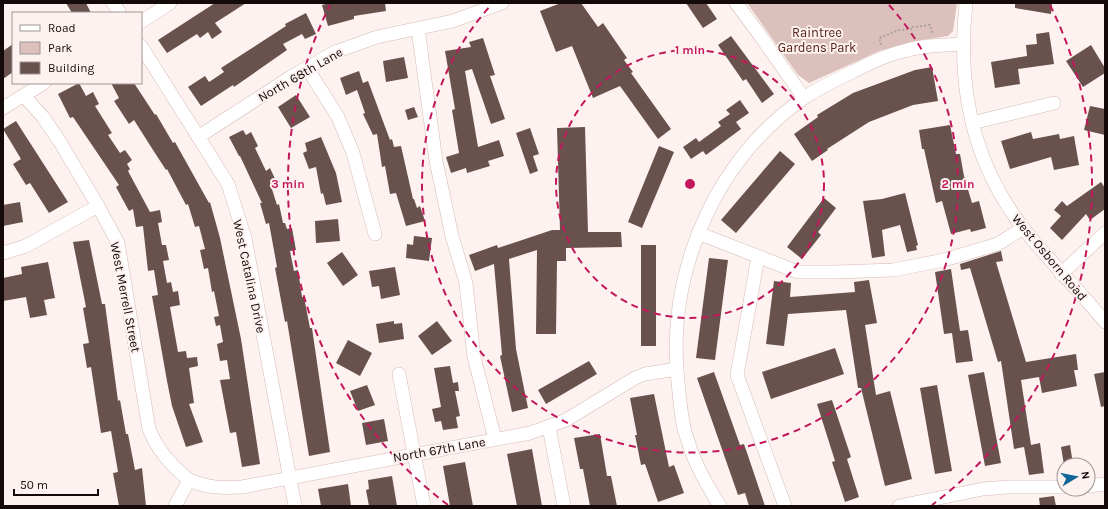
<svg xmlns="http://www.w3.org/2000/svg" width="1108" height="509" font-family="Karla,sans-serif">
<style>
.green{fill:#dcc0bb}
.building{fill:#69524d}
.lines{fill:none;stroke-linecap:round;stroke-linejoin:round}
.minor-casing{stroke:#d5bab4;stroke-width:14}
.path{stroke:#ada2a0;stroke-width:2;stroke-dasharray:2 2;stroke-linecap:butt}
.minor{stroke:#fff;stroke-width:13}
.ring{fill:none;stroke:#c2185b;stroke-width:2;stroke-dasharray:7 5}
.labels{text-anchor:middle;stroke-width:4;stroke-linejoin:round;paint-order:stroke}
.park-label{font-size:13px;fill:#572219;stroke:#fdf2ef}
.street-label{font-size:13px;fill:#130a09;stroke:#fdf2ef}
.centre{fill:#c2185b;stroke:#fdf2ef;stroke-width:2}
.ring-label{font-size:12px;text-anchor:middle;font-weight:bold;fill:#c2185b;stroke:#fdf2ef;stroke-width:4;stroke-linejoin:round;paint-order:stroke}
</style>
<rect width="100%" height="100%" fill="#fdf2ef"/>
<path class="green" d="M747 3H957L953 31 948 36 915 41 879 51 809 83 798 75Z"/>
<path class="building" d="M66 3H86L91 13H72Z
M215 3H246L215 23 222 32 212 39 208 32 200 38 197 34 167 53 158 40Z
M329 3H385L386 11 354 16V19L328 26 322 5Z
M561 3H581L598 27 603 23 627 58 624 60 633 72 631 73 671 129 658 139 620 86 593 98 572 46 556 52 540 11Z
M686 3H706L717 19 703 28Z
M1015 3H1052L1051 14 1015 8Z
M306 13 316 34 305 39 302 34 283 44 287 50 234 87 233 85 201 106 188 87 205 76 209 82 224 72 221 68 286 26 285 24Z
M1049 32 1054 64 1018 69 1020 84 995 88 991 62 1027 56 1026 45 1037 44 1036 34Z
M731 36 774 94 762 103 746 79 743 81 718 45Z
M483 38 495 75 490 76 505 119 491 124 472 69 465 71 478 147 499 140 504 156 488 161 490 166 467 173 466 168 451 173 446 157 459 153 452 110 455 109 445 51 471 47 469 42Z
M13 44V72L3 79V51Z
M1091 45 1105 68V73L1083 87 1066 61Z
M404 57 408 78 386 82 383 61Z
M932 67 938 101 913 105 869 122 827 149 828 150 812 161 794 134 818 117 817 115 853 93 915 70Z
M359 71 363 83 368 81 390 140 392 139 394 147 401 146 413 199H414L417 208 420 206 425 221 406 226 396 193 390 194 385 166 382 167 377 134 373 135 363 114 365 113 357 90 346 95 340 78Z
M79 83 86 96 93 92 99 104 95 106 112 133 108 135 120 153 125 150 132 160 127 164 130 169 128 171 150 212 160 210 162 222 158 223 162 245H166L169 260 163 261 167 283 171 282 173 292 178 291 180 305 170 307 178 352 186 351 187 358 197 357 198 366 189 368 194 403 189 404 203 442 186 447 172 406 167 381 152 296 158 295 154 270 148 271 143 226 136 227 133 209 129 211 116 187 119 185 73 117 70 118 58 94Z
M111 83H134L155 115 156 114 173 143 175 142 209 203 210 202 220 238 241 339 260 464 242 467 236 432 230 433 220 380 230 379 227 360 220 361 217 344 223 342 220 325 216 326 214 317 219 316 214 291 212 292 208 268 204 269 200 250 205 249 199 226 195 227 188 204 186 205 167 169 166 170 153 150 134 120 129 124 114 101 119 98Z
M296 95 310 117 291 128 278 107Z
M740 100 749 113 736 122 741 129 706 155 703 151 691 159 683 147 696 138 699 142 721 126 718 122 730 114 726 110Z
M1090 106 1105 109V135L1084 130Z
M414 107 418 117 408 120 405 110Z
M16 121 68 202 49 213 30 183 26 185 13 164 21 159 3 129Z
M950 125 956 154H960L964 176 972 203 979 201 986 228 971 232 970 229 951 234 942 201 936 203 924 149H922L919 130Z
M585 127 588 232H621L622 247 566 248V261H557L556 334H536L537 250 509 259 516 349 528 408 512 412 500 356 502 355 494 264 475 271 469 255 497 245 498 248 552 230H560L557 128Z
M530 128 539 154 533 156 538 171 530 174 516 133Z
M243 130 246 135 251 132 258 146 255 148 266 171 270 168 277 183 271 186 277 205 279 204 283 223H285L287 229 292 228 296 250 290 251 294 271 298 270 302 297H304L310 328H312L330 452 309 456 287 321 285 322 275 268 277 267 269 223 266 224 260 203H262L240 156H239L229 137Z
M1031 132 1033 139 1059 134 1060 139 1074 136 1079 165 1054 170 1051 157 1010 169 1001 141Z
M321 137 336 173 342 202 326 205 323 193 321 194 316 167 309 169 303 153 307 151 305 143Z
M659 146 674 152 642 228 628 222Z
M780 151 795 164 736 233 721 220Z
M1101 182 1105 188V209L1090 220 1086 214 1062 240 1050 228 1061 216 1054 210 1062 201 1067 206Z
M905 193 918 245 916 246 917 250 907 252 900 225 882 230 885 256 872 258 863 201 882 199Z
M824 198 836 208 818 232 821 235 802 259 787 247Z
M20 202 23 222 3 226V205Z
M338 219 340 241 316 243 315 221Z
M414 236 432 238 429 261 406 258 407 244 413 245Z
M89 240 102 304H105L118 401 120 400 126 434H128L135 470 142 468 146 506H119L113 473 118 472 111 431 101 433 91 367 87 368 83 344 89 343 83 308 86 307 73 242Z
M641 245H656V346H641Z
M1001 251 1003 261 996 262 1026 362 1076 354 1078 370H1074L1077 386 1042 393 1039 377 1021 380 1031 445 1040 443 1044 473 1029 475 1024 447 1014 449 1001 361 998 362 970 268 961 270 960 264Z
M342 252 358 275 343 286 327 263Z
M709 258 728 260 715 360 696 358Z
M48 262 55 298 44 300 47 315 30 318 26 297 3 301V278L22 274 21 267Z
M395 267 400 295 381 299 379 286 372 287 369 271Z
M951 269 960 331 968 330 973 361 956 363 952 333 944 334 935 272Z
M869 280 877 323 865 325 876 395 890 391 912 479 885 486 861 388H858L846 310 788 314 784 346 766 344 774 281 791 283 790 297 855 292 854 282Z
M394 321V324L402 323 404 339 379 343 376 324Z
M437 321 452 341 432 355 418 336Z
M348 340 372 353 360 376 336 363Z
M835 348 844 374 771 399 762 372Z
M589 361 597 374 546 404 538 390Z
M450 366 453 383 458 382 459 391H455L460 416 456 417 458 428 443 430 441 421 435 422 432 409 441 407 434 368Z
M714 372 740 445 744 444 765 506H749L745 493 738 495 697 378Z
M984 372 1001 463 985 466 968 375Z
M1105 372V406L1101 407 1094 374Z
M367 385 375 405 358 411 350 391Z
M937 385 952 471 935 474 920 388Z
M654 394 669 467 674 465 684 493 658 502 645 464 641 465 635 435H637L630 398Z
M832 400 851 457 847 459 859 497 845 502 832 462 835 461 817 404Z
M384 419 388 441 366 445 362 423Z
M600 434 607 476H611L617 506H590L583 469H580L574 438Z
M1070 445 1073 464 1064 465 1061 447Z
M532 449 542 506H517L507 454Z
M465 462 473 506H450L443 466Z
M392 476 397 506H369L366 490 369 489 368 480Z
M348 484 351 506H321L318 489Z
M1054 496 1056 506H1040L1039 498Z"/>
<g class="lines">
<defs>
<path id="minor" d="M113 3 120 13
M736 3 759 34 804 98
M966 3C957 84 972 163 1024 229 1049 261 1079 290 1105 322
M141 22 170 3
M418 29 436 161 452 236 466 283 474 357 495 439
M141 46 228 184 245 238 295 506
M307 68 338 117 353 153 375 234
M24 96 43 117 60 142 98 206 118 243 149 429C158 451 171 465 189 480L175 506
M3 108 44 83
M972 123 1054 103
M198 137 291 77 335 52 377 37 453 21 502 3
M698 233 798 272H836L893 270 944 260 998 244 1023 228
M3 253 26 246 98 206
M758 257 737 375 785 506
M1061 274 1105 233
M399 374 424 506
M549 427 564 506
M189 480C207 488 223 488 242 487L530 433 566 420 635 378 645 374 677 369
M1088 486 1105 484
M720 506C707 485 695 465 688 441 681 423 680 401 678 382 666 274 714 161 804 98 820 87 837 79 854 71 870 63 886 55 904 51 923 45 944 45 963 44
M899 506 983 489 1008 487H1064"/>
</defs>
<use href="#minor" class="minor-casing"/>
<path class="path" d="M881 45 879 38 899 30 913 29V27L930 25 933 35"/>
<use href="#minor" class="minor"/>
</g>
<g class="ring">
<circle cx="690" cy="184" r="134"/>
<path d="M889 5A268 268 0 1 1 491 5"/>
<path d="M448 505A402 402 0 0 1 330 5M1050 5A402 402 0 0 1 932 505"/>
</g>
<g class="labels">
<g class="park-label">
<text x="817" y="37">Raintree<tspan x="817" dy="15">Gardens Park</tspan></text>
</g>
<g class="street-label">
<text transform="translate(300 74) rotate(-30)" y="5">North 68th Lane</text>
<text transform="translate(1050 257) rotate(50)" y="5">West Osborn Road</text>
<text transform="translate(250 276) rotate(78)" y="5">West Catalina Drive</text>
<text transform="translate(126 297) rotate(79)" y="5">West Merrell Street</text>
<text transform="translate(439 449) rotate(-10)" y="5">North 67th Lane</text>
</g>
</g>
<circle cx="690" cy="184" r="6" class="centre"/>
<g class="ring-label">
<text x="690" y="54">1 min</text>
<text x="958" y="188">2 min</text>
<text x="288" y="188">3 min</text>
</g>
<rect width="1108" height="509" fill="none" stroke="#130a09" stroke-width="8"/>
<rect x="12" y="12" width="130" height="72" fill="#fdf2ef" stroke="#9f9593"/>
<rect x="20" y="25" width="20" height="6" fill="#ffffff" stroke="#9f9593"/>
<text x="48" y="32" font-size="12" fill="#130a09">Road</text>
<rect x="20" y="42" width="20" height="12" fill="#dcc0bb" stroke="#9f9593"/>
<text x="48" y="52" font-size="12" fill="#130a09">Park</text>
<rect x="20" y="62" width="20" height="12" fill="#69524d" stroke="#9f9593"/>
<text x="48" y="72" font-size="12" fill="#130a09">Building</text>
<g transform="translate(1076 477) rotate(80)"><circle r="19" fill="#fdf2ef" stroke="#9f9593"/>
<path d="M0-3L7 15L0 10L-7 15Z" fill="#126697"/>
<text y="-6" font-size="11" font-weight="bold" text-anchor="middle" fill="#130a09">N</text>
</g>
<path d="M14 489v6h84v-6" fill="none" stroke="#130a09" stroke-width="2"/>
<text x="20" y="489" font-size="12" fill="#130a09" stroke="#fdf2ef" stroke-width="3" paint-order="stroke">50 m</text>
</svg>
